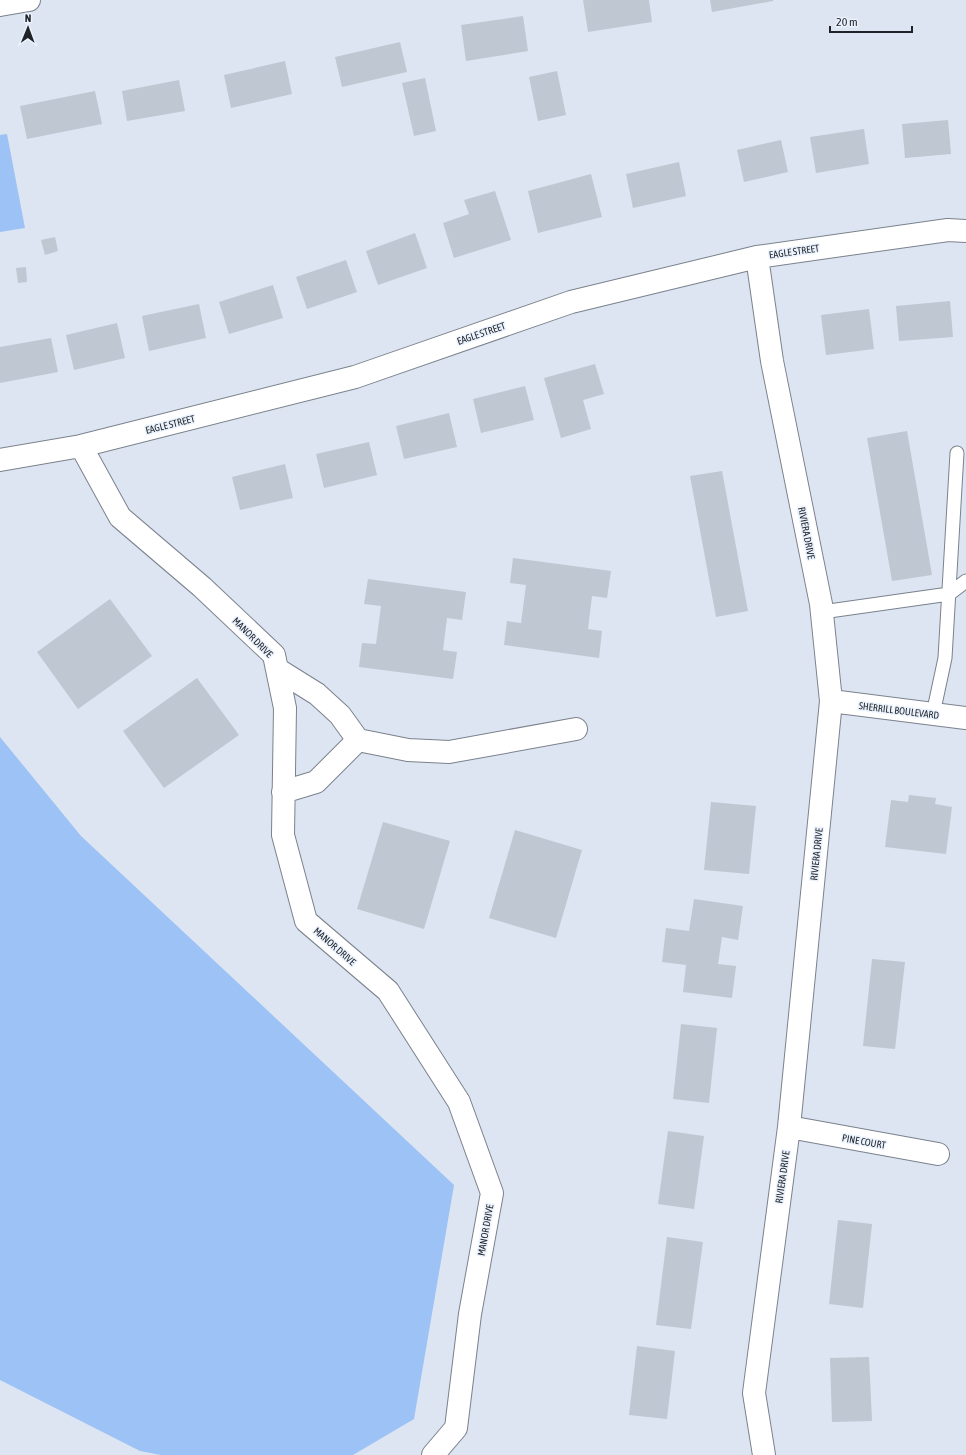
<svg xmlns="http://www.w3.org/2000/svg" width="966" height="1455" font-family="'Asap Condensed',sans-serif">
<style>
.green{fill:#9dc2f6}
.building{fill:#bfc7d2}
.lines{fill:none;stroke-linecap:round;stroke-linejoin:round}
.service-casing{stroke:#7b828d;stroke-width:15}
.minor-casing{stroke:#7b828d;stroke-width:24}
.service{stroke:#fff;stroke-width:13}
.minor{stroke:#fff;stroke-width:22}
.labels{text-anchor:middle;stroke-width:3;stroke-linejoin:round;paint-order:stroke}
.street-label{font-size:10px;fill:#1f2226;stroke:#eaf2fe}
</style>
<rect width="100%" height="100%" fill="#dce5f1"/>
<path class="green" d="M7 134 25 228 0 232V135Z
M0 737 81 836 454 1185 414 1419 353 1455H161L140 1451 0 1380Z"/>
<path class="building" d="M583 0H649L652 22 588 32Z
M710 0H773V1L712 12Z
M523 16 528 51 466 61 461 25Z
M400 42 407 72 342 87 335 57Z
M285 61 292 94 231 108 224 75Z
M557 71 566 115 538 121 529 77Z
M425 78 436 131 414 136 402 83Z
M179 80 185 111 127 121 122 91Z
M95 91 102 124 27 139 20 106Z
M948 120 951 154 905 158 902 124Z
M864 129 869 164 816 173 810 137Z
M781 140 788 172 744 182 737 150Z
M679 162 686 196 633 208 626 174Z
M591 174 602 217 538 233 528 191Z
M495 191 511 240 454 258 443 223 469 214 464 200Z
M415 233 427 268 378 285 366 251Z
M55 237 58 251 45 255 41 240Z
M346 260 357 292 307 309 296 277Z
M26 267 27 282 18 283 16 268Z
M273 285 283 318 229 334 219 302Z
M950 301 953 337 899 341 896 306Z
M199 304 206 338 149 351 142 316Z
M869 309 874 349 826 355 821 315Z
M117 323 125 358 74 370 66 335Z
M51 338 58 372 0 383V347Z
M595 364 604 394 583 400 591 429 561 438 544 378Z
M525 386 534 420 481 433 473 399Z
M449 413 457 447 404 459 396 426Z
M907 431 932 575 892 581 867 438Z
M369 442 377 475 324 488 316 454Z
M285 464 293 498 240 510 232 477Z
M722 471 748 611 716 617 690 476Z
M513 558 611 571 607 598 592 596 588 629 602 631 599 658 504 645 507 621 521 623 526 585 510 583Z
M368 579 466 592 462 620 447 618 443 650 457 652 453 679 359 667 362 643 376 644 381 606 364 604Z
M110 599 152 656 78 709 37 652Z
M197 678 239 735 164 788 123 731Z
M909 795 936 798 935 804 952 807 946 854 885 847 891 800 908 802Z
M711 802 756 806 749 874 704 870Z
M383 822 450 841 424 929 357 909Z
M515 830 582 850 556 938 489 918Z
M694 899 743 906 738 940 722 937 718 964 736 966 732 998 683 992 686 965 662 962 666 928 689 931Z
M872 959 905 962 895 1049 863 1046Z
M681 1024 717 1028 709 1103 673 1099Z
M668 1131 704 1136 694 1209 658 1204Z
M838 1220 872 1224 863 1308 829 1304Z
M667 1237 703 1242 691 1329 656 1325Z
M637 1346 675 1351 667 1419 629 1415Z
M869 1357 872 1421 832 1422 830 1358Z"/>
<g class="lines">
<defs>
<path id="service" d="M822 612 949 594 966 581
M933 714 945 658 957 453"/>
<path id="minor" d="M0 5 29 0
M757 257 772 361 821 604 831 701 789 1127 754 1393 764 1455
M81 446 120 517 202 587 274 655 285 708 283 835 306 921 388 991 459 1102 492 1193 470 1314 456 1428 433 1455
M0 460 81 446 355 377 571 302 757 257 948 230 966 231
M277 669 317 694 340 715 358 740 408 750 449 752 576 729
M831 701 966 718
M283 792 316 782 358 740
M789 1127 938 1154"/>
</defs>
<use href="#service" class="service-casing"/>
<use href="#minor" class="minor-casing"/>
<use href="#service" class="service"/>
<use href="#minor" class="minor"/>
</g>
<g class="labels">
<g class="street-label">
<text transform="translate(794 251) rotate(-8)" y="4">EAGLE STREET</text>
<text transform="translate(481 333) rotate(-19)" y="4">EAGLE STREET</text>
<text transform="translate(170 424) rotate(-14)" y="4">EAGLE STREET</text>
<text transform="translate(807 533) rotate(79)" y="4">RIVIERA DRIVE</text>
<text transform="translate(253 637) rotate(45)" y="4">MANOR DRIVE</text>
<text transform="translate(899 710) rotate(7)" y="4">SHERRILL BOULEVARD</text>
<text transform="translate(816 854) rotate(-84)" y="4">RIVIERA DRIVE</text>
<text transform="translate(335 946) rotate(41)" y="4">MANOR DRIVE</text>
<text transform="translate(864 1141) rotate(10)" y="4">PINE COURT</text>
<text transform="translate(782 1177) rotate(-82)" y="4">RIVIERA DRIVE</text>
<text transform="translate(485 1230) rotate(-80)" y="4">MANOR DRIVE</text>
</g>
</g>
<g transform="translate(28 28) rotate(1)" stroke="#eaf2fe" stroke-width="3" paint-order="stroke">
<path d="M0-3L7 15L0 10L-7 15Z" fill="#1f2226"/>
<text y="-6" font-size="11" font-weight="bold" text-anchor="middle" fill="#1f2226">N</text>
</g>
<path d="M830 26v6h82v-6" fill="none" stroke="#1f2226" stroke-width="2"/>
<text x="836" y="26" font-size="12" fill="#1f2226" stroke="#eaf2fe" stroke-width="3" paint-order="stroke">20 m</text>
</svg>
